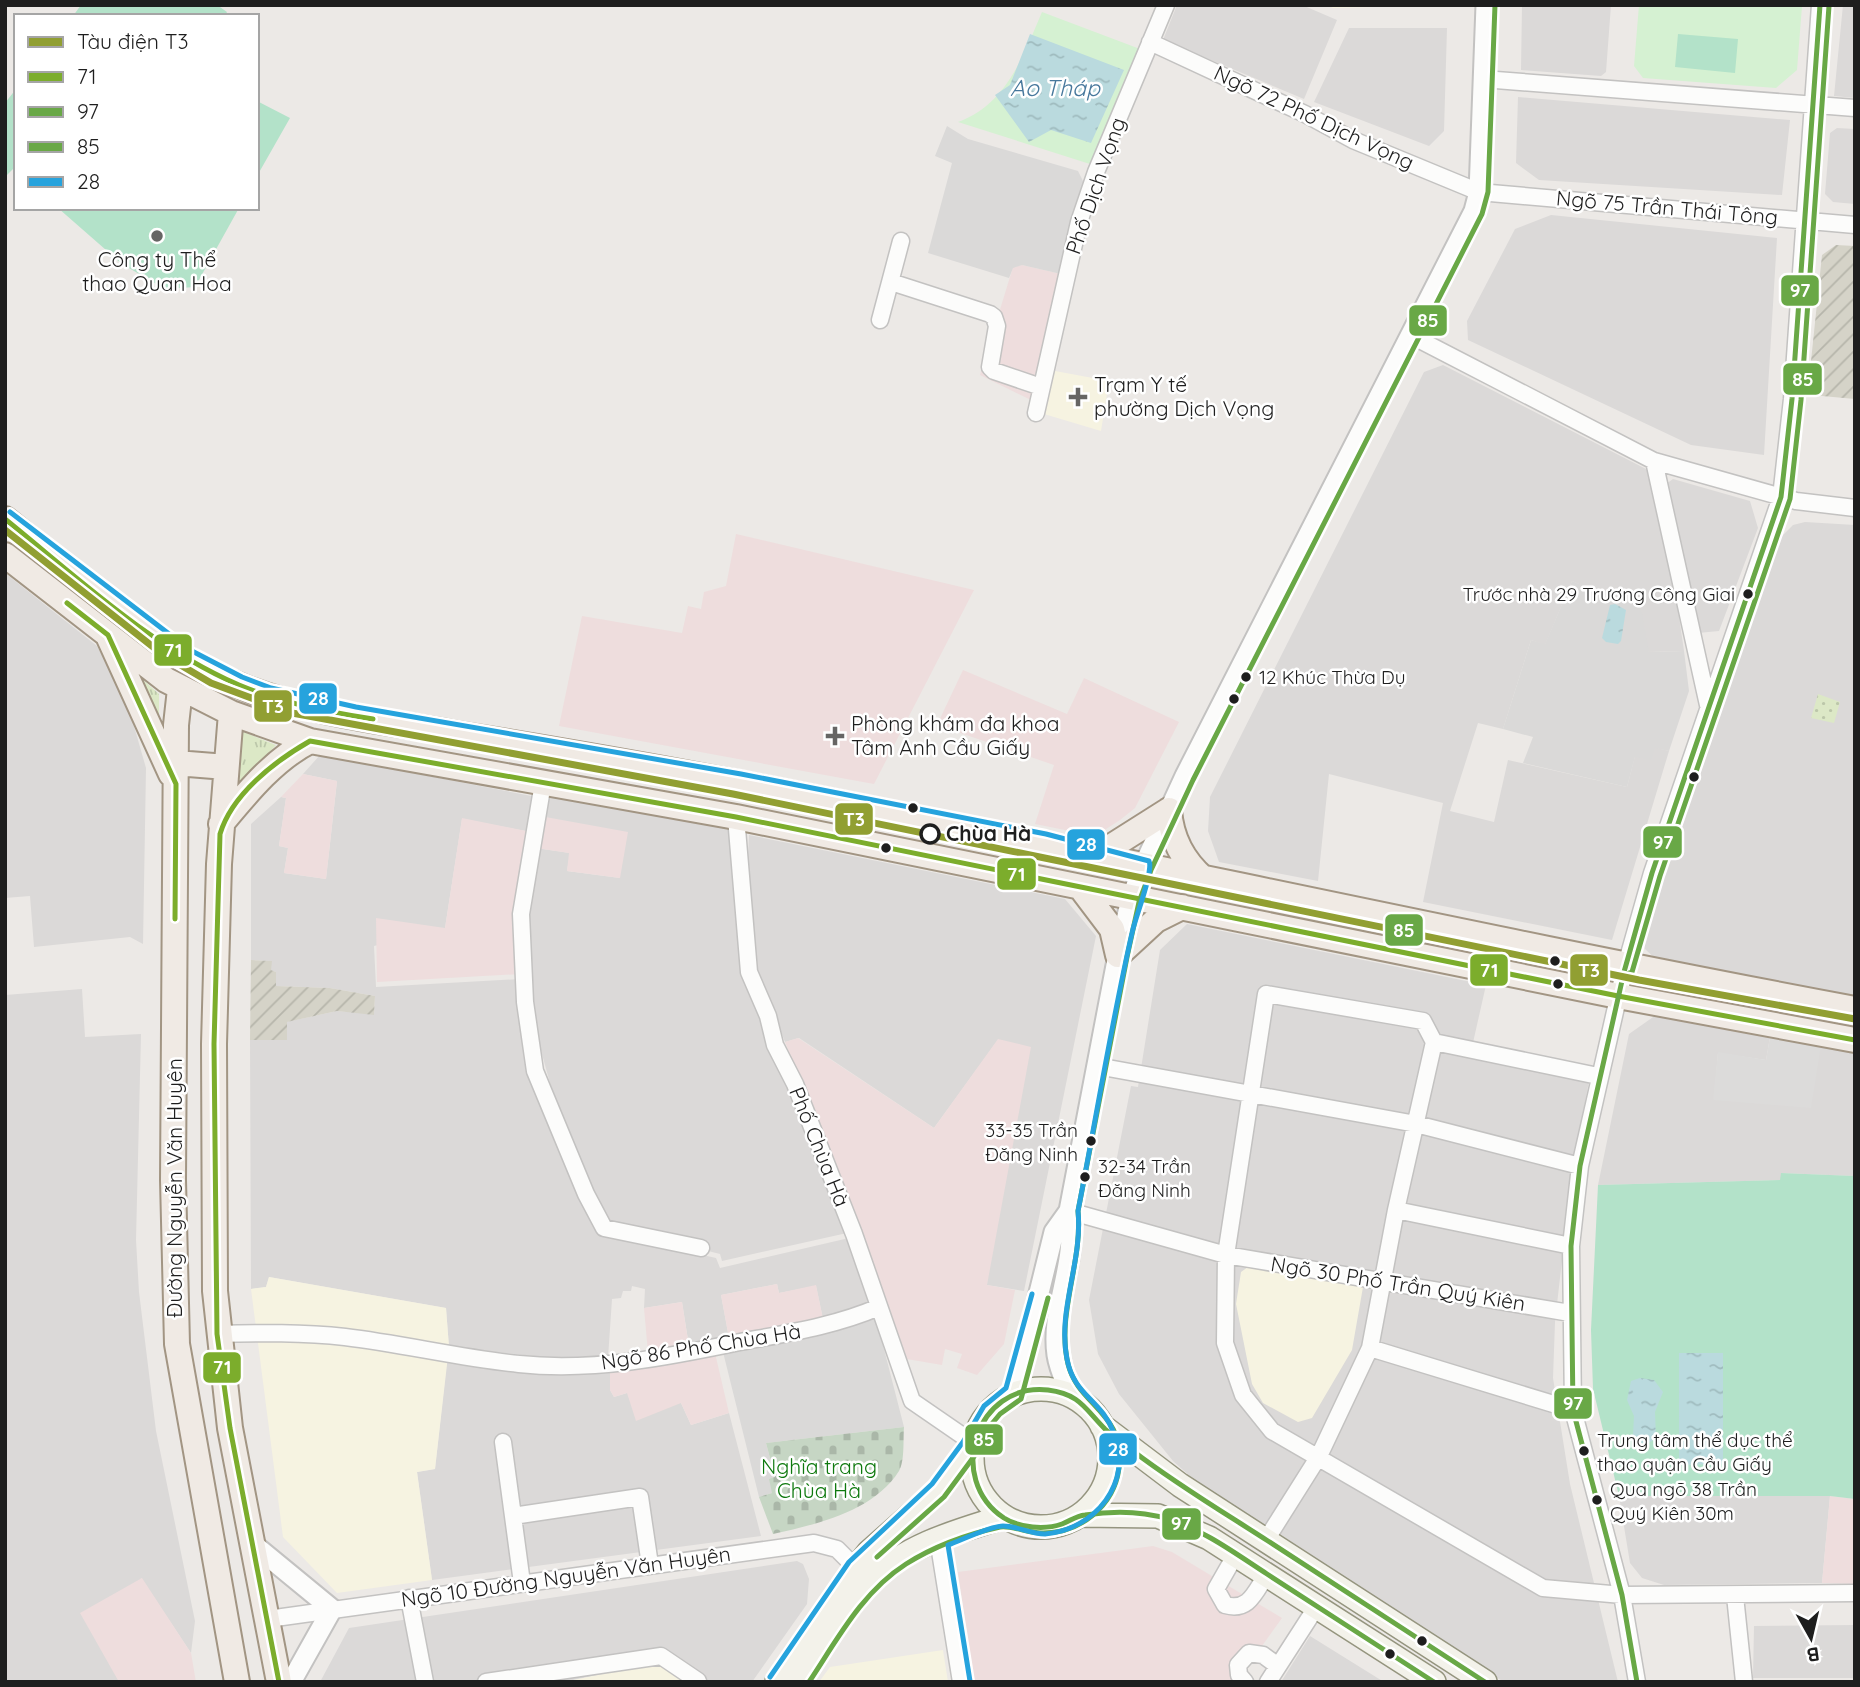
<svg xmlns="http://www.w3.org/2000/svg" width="1860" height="1687" font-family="Quicksand,sans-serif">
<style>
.residential{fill:#dbd9d8}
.commercial{fill:#edd}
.education{fill:#f6f3e1}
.religious{fill:#dad9d8}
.construction{fill:url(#construction-furrows)}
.grass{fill:url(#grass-tufts)}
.cemetery{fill:url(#cemetery-stones)}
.park{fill:#d5f1d2}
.garden{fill:url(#garden-dots)}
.pitch{fill:#b3e2c9}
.parking{fill:#dcdbda}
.water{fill:url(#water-ripples)}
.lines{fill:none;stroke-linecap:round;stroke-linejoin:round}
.minor-casing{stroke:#c3c2c1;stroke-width:19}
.tertiary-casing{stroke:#c3c2c1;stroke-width:23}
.secondary-casing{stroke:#95957f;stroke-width:26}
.primary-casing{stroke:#a29583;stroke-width:28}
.minor{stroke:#fcfcfb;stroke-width:16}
.tertiary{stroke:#fcfcfb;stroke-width:19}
.secondary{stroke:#f3f2ea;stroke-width:23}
.primary{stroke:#f0eae4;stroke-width:24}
.bus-1-casing{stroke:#fff;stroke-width:10}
.bus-2-casing{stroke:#fff;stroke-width:10}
.bus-3-casing{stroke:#fff;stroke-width:10}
.bus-4-casing{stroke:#fff;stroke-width:10}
.bus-1{stroke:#7cad2c;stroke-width:5}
.bus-2{stroke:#69a846;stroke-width:5}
.bus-3{stroke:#69a846;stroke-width:5}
.bus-4{stroke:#26a3dd;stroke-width:5}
.metro-1-casing{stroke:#fff;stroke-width:12}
.metro-1{stroke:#919f32;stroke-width:7}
.poi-dot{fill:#666564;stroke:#fff;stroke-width:2.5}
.bus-dot{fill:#1e1e1e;stroke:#fff;stroke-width:2.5}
.stop-dot{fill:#fff;stroke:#1e1e1e;stroke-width:3.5}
.labels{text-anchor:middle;stroke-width:5;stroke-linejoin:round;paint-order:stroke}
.bus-label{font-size:19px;fill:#1e1e1e;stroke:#fff;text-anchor:start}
.street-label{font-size:21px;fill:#1e1e1e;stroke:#fff}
.poi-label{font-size:21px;fill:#1e1e1e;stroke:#fff;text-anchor:start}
.stop-label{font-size:21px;font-weight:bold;fill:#1e1e1e;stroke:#fff;text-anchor:start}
.park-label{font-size:21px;fill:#0e790e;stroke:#fff}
.water-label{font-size:23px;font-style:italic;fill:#47789c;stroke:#fff}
.line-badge{stroke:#fff;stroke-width:2.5}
.badge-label{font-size:19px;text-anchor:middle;font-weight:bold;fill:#fff}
</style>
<defs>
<pattern id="construction-furrows" width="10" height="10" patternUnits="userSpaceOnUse" patternTransform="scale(1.75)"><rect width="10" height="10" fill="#d5d3c8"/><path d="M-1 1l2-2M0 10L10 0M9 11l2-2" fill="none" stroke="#b6b5ab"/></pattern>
<pattern id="grass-tufts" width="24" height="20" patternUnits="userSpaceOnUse" patternTransform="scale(1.75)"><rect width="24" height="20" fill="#dce8c6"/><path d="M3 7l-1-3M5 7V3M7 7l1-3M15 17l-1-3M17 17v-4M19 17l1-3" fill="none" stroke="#bcc7aa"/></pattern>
<pattern id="cemetery-stones" width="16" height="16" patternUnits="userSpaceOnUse" patternTransform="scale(1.75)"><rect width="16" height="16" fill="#c6d6c4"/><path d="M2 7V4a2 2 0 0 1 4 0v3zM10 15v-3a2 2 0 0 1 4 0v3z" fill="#aab7a8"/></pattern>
<pattern id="garden-dots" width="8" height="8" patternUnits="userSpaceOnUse" patternTransform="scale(1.75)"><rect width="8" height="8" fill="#dce8c6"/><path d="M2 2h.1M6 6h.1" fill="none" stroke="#bcc7aa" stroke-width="1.8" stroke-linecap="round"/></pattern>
<pattern id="water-ripples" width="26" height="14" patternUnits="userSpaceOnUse" patternTransform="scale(1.75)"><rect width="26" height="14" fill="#badade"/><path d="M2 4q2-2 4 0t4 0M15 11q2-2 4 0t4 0" fill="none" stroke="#9fbbbe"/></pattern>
</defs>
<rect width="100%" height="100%" fill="#ece9e6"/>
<path class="residential" d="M1177 5H1302L1337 20 1304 99 1163 40Z
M1522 5H1611L1606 72 1601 76 1521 70Z
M1843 5H1855V98L1834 96Z
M1349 28H1447L1444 131 1429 146 1314 102Z
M1518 97 1790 120 1782 195 1539 180 1516 163Z
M1837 128 1855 129V204L1833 202 1825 194 1830 133Z
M1551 215 1777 238 1764 455 1691 445 1468 340 1467 321 1515 229Z
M1443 365 1648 470 1653 480 1673 575 1684 651 1649 652 1602 594 1572 581 1545 645 1531 640 1503 729 1478 723 1450 811 1494 822 1508 760 1627 787 1635 756 1654 747 1669 751 1612 940 1423 902 1443 803 1329 774 1318 881 1219 862 1208 831 1210 797 1424 372Z
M1673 479 1750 501 1758 528 1719 631 1698 633 1666 484Z
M1805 522 1855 525V999L1658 961 1645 949 1642 938 1643 928 1777 541 1793 525Z
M5 573 97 646 128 705 146 768 143 944 130 937 34 947 30 896 5 898Z
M320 755 537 797 531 832 462 819 445 928 374 946 376 987 521 979 531 1043 602 1232 716 1258 720 1268 849 1238 873 1305 823 1319 816 1286 779 1293 777 1284 721 1295 729 1338 689 1346 682 1302 644 1308 645 1289 632 1286 631 1291H623L621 1298 612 1299 608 1358 571 1360 449 1347 446 1308 269 1277 266 1287 251 1289 250 1040H287L286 1022 337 1011 374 1014 375 996 330 988 276 986V972L271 970V961L251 960V824L281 797 286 798 279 846 288 848 284 873 326 879 337 781 303 774Z
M543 795 735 830 755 1003 847 1233 722 1261 720 1254 606 1225 550 1083 537 1036 530 975 529 910 536 848 570 853 567 871 620 878 540 816Z
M749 835 1065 899 1096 936 1024 1291 987 1285 998 1040 934 1128 799 1038 785 1042 754 963 746 901Z
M1187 924 1486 985 1472 1047 1591 1070 1572 1172 1555 1322 1553 1378 1570 1484 1618 1682H1504L1246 1526 1173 1461 1119 1394 1098 1354 1089 1300 1131 1086 1138 1087 1160 950Z
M82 989 85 1037 141 1034 136 1240 139 1292 156 1431 195 1621 191 1653 141 1578 119 1682H5V995Z
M1656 1015 1770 1037 1766 1060 1718 1053 1714 1100 1821 1045 1855 1052V1176L1781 1173V1180L1598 1185 1629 1034Z
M447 1360 610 1370V1390L614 1397 627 1393 681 1403 691 1425 729 1413 761 1536 432 1580 417 1472 435 1469Z
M1619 1496H1830L1822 1583 1664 1585 1642 1578 1630 1563Z
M797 1561 803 1564 809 1579 807 1604 752 1682H688L660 1662 563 1682H320L349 1628Z
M1855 1625V1678H1753L1754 1626Z
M1310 1636 1384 1682H1281Z"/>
<path class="commercial" d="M1022 265 1061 274 1033 401 980 375 1013 267Z
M736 534 974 590 874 784 559 726 582 616 682 633 688 606 701 609 704 592 726 586Z
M963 670 1067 714 1084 678 1179 722 1135 808 1120 820 1103 831 1085 834 1035 824 1054 765 937 725Z
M303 774 337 781 326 879 284 873 288 848 279 846 286 798 281 797Z
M540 816 628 832 620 878 567 871 569 853 536 848Z
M462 818 531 832 521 974 377 982 376 918 445 928Z
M798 1038 934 1128 998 1039 1031 1047 987 1285 1015 1290 1004 1344 977 1375 957 1368 962 1354 945 1349 942 1365 907 1359 785 1042Z
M777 1284 779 1293 816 1285 823 1319 729 1338 721 1295Z
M682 1302 689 1347 648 1353 644 1308Z
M715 1353 729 1413 691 1425 681 1403 636 1421 627 1393 614 1397 610 1390V1370Z
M1830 1496 1855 1499V1584L1822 1583Z
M1153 1546 1172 1552 1282 1618 1236 1682H974L958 1572Z
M142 1578 191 1653 196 1682H119L80 1613Z"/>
<path class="education" d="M1327 5H1457L1333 8Z
M1055 371 1109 381 1101 431 1044 414Z
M1255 1262 1358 1280 1363 1287 1352 1350 1312 1418 1298 1422 1263 1403 1252 1384 1236 1304 1241 1272Z
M269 1277 446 1308 449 1347 435 1469 417 1472 432 1580 337 1593 283 1537 251 1289 266 1287Z
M943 1650 948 1682H819L830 1667Z
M660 1662 688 1682H564Z"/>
<path class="religious" d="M947 126 968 139 1078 171 1085 185 1061 274 1022 265 1013 268 1009 278 928 253 952 163 935 156Z
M1572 581 1641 609 1649 652 1684 651 1689 691 1669 751 1655 748 1651 760 1635 757 1627 787 1523 763 1533 737 1503 729 1531 640 1545 644Z
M876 1318 904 1427 766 1443 775 1477 772 1493 759 1497 723 1352 826 1332Z"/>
<path class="construction" d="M1836 245 1855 246V399L1822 396 1808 390 1822 255Z
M251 960 272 961 271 970 276 972V986L330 988 375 996 374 1015 337 1011 287 1022V1040H250Z"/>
<path class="grass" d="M133 671 159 694V723Z
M241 731 276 745 237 788Z"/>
<path class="cemetery" d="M904 1427C903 1439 905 1461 899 1471 873 1512 817 1524 773 1534L759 1497 772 1493 769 1479 775 1477 766 1443Z"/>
<path class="park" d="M1639 5 1802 6 1797 70 1776 88 1643 78 1634 66Z
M1042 12 1140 49 1093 165 958 122C1007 104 1023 56 1042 12Z"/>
<path class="garden" d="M1818 694 1840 702 1834 723 1811 718Z"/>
<path class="pitch" d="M81 5H217L227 12 225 16H73Z
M1678 34 1738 39 1735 73 1675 67Z
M16 89V171L13 169 5 177V103Z
M257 101 290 118 257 176Z
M58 208H239L195 287 165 289 122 264Z
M1781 1173 1855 1176V1499L1830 1496H1619L1593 1389 1591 1330 1598 1185 1780 1180Z"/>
<path class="parking" d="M1770 1037 1821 1045 1811 1108 1713 1100 1718 1052 1766 1060Z"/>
<path class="water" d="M1030 34 1124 70 1091 143 1051 130 1029 142 995 95 1010 85Z
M1615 604 1626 610 1621 641 1618 644 1606 642 1602 638 1610 605Z
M1679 1353H1723V1464L1679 1465Z
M1640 1378 1654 1380 1663 1392 1655 1412 1656 1437C1650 1445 1639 1446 1633 1436L1634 1416 1627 1400 1631 1381Z"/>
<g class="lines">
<defs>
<path id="minor" d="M1150 42 1305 114 1353 140 1479 192 1855 225
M1483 79 1855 108
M891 282 990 314 994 317 997 326 990 367 994 371 1041 387
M880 320 901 241
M1410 335 1654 461 1796 501 1855 508
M1036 413 1079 222 1096 172 1166 5
M1654 461 1708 705
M543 783 521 914 525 1002 535 1071 586 1194 604 1228 701 1248
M736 817 749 972 768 1016 775 1045 795 1084 854 1234 912 1401 973 1443
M1097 1066 1416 1124 1580 1166
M1598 1076 1434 1042 1423 1021 1266 994 1226 1255 1225 1343 1243 1395 1272 1431 1543 1588 1622 1595 1855 1593
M1396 1210 1571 1246
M1069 1211 1226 1255 1570 1313
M217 1334C260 1333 303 1332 345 1337 403 1344 461 1358 519 1364 593 1372 668 1357 740 1342 788 1333 835 1326 879 1307
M1370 1348 1573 1410
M503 1442 522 1583
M513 1516 640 1497 650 1565
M938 1539 961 1682
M1266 1540 1319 1456 1370 1348 1396 1210 1434 1042
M1236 1554 1216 1589 1225 1605C1249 1612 1255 1592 1267 1574
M1735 1596 1744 1682
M409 1598 425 1682
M268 1619 814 1543 837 1549 856 1568
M486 1682 661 1656 698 1681
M1245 1682 1239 1675 1238 1665 1249 1653 1263 1655 1278 1666
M1268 1682 1317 1606
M1637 1682 1622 1595 1573 1410 1571 1246 1580 1166 1624 972 1652 873 1781 497 1792 399 1820 5"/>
<path id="tertiary" d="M1014 1394 1054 1232 1069 1211
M1071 1396C1066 1383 1059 1369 1057 1355 1050 1307 1079 1262 1069 1211L1118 955 1131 899 1143 867 1185 776 1474 211 1479 192 1486 5
M253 1544 332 1609 291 1682"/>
<path id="secondary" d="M972 1458a69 69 0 1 1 138 0a69 69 0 1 1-138 0Z
M1102 1426 1180 1485 1485 1682
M1081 1515 1158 1516 1209 1538 1434 1682
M777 1682 856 1568 869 1552 938 1491 973 1443
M798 1682C822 1647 844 1608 874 1578 908 1544 959 1531 1003 1517"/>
<path id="primary" d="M5 519C79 578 154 651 243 687 309 713 382 721 452 733 557 750 663 768 768 789 1131 860 1491 941 1855 1009
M5 555 166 680 231 713 310 741 736 817 1618 996 1855 1040
M109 638 171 774
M180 689 176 725 173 1180 177 1344 237 1682
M231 713 219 864 214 1044 215 1291 230 1428 279 1682
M176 763 226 767
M1169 810C1171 837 1183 861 1204 879
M221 824C246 794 274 759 310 741
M1090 854 1109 848 1169 810
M1081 888 1112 929 1118 955
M1118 955 1156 920 1182 907"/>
</defs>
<use href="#minor" class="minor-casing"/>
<use href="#tertiary" class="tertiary-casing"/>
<use href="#secondary" class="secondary-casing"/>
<use href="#primary" class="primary-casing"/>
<use href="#minor" class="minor"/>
<use href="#tertiary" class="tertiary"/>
<use href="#secondary" class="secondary"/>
<use href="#primary" class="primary"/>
<defs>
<path id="bus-1" d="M5 519C79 579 151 647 239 685 282 703 328 712 373 719
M67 603 108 635 176 784 175 919
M279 1682 230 1428 217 1334 214 1044 220 834C232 794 275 761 310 741L736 817 1618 996 1855 1040"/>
<path id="bus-2" d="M1434 1682C1378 1646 1323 1610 1267 1574 1236 1554 1204 1530 1168 1519 1142 1511 1111 1511 1085 1515 1076 1516 1070 1521 1062 1524 1045 1530 1020 1528 1004 1518 945 1479 976 1382 1048 1390 1080 1394 1085 1409 1105 1429 1114 1437 1124 1444 1133 1451 1176 1484 1223 1512 1268 1541 1340 1588 1412 1635 1485 1682
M1637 1682 1622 1595 1573 1410 1571 1246 1580 1166 1624 972 1652 873 1781 497 1792 399 1820 5"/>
<path id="bus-3" d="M1141 876 1623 975 1632 972 1660 876 1790 499 1801 400 1829 6
M877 1557 944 1497 981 1447 990 1426 1000 1414 1021 1399 1048 1298
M809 1682C837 1640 862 1592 906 1564 933 1547 968 1534 1000 1527 1011 1525 1028 1533 1041 1533 1079 1534 1114 1507 1119 1468 1126 1412 1078 1406 1068 1364 1056 1314 1083 1262 1078 1211L1127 957 1139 902 1151 870 1193 780 1482 214 1488 192 1495 5"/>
<path id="bus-4" d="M10 512 190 650 242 677 271 688 356 707 741 774 1046 834 1149 861C1154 871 1135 918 1132 933 1111 1025 1096 1119 1078 1211 1083 1261 1057 1310 1067 1359 1074 1396 1101 1399 1114 1433 1134 1482 1095 1530 1045 1534 1030 1534 1017 1526 1003 1526 990 1526 962 1540 948 1545L970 1681
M770 1677 849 1562 932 1484 963 1442 984 1406 1006 1388 1032 1294"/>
</defs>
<use href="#bus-1" class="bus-1-casing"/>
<use href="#bus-2" class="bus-2-casing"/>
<use href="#bus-3" class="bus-3-casing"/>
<use href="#bus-4" class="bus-4-casing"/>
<use href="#bus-1" class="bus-1"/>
<use href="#bus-2" class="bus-2"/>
<use href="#bus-3" class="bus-3"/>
<use href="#bus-4" class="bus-4"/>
<defs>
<path id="metro-1" d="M5 530 162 654 211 683 292 713 733 794 1639 980 1855 1019"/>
</defs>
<use href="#metro-1" class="metro-1-casing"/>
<use href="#metro-1" class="metro-1"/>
</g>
<g class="poi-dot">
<circle cx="157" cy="236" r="7"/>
<path d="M1074.5 386.5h7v7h7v7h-7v7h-7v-7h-7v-7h7z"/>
<path d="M831.5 725.5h7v7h7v7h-7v7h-7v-7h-7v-7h7z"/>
</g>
<g class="bus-dot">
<circle cx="1748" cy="594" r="6"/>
<circle cx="1246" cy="677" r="6"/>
<circle cx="1234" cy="699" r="6"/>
<circle cx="1694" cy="777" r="6"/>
<circle cx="913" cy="808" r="6"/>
<circle cx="886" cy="848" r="6"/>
<circle cx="1555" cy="961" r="6"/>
<circle cx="1558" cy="984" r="6"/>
<circle cx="1091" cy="1141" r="6"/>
<circle cx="1085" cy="1177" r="6"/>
<circle cx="1584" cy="1451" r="6"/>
<circle cx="1597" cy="1500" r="6"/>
<circle cx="1422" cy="1641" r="6"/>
<circle cx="1390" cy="1654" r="6"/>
</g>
<circle class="stop-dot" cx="930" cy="834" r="9"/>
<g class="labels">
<g class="bus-label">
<text x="1735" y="601" text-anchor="end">Trước nhà 29 Trương Công Giai</text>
<text x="1259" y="684">12 Khúc Thừa Dụ</text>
<text x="1078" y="1137" text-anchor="end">33-35 Trần<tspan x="1078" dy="24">Đăng Ninh</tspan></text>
<text x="1098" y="1173">32-34 Trần<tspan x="1098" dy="24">Đăng Ninh</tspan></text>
<text x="1597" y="1447">Trung tâm thể dục thể<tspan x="1597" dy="24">thao quận Cầu Giấy</tspan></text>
<text x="1610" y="1496">Qua ngõ 38 Trần<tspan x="1610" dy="24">Quý Kiên 30m</tspan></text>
</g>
<g class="street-label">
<text transform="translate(1314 118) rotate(25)" y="7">Ngõ 72 Phố Dịch Vọng</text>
<text transform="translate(1096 186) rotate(-71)" y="7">Phố Dịch Vọng</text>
<text transform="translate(1667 208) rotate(5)" y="7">Ngõ 75 Trần Thái Tông</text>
<text transform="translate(819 1147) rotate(68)" y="7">Phố Chùa Hà</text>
<text transform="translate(175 1188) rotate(-90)" y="7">Đường Nguyễn Văn Huyên</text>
<text transform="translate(1398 1284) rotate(9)" y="7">Ngõ 30 Phố Trần Quý Kiên</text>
<text transform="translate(701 1347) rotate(-9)" y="7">Ngõ 86 Phố Chùa Hà</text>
<text transform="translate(566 1577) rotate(-8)" y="7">Ngõ 10 Đường Nguyễn Văn Huyên</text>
</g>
<g class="poi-label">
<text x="157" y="267" text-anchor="middle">Công ty Thể<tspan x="157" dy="24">thao Quan Hoa</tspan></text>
<text x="1094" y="392">Trạm Y tế<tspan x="1094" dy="24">phường Dịch Vọng</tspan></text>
<text x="851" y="731">Phòng khám đa khoa<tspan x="851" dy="24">Tâm Anh Cầu Giấy</tspan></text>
</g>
<g class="stop-label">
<text x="946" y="841">Chùa Hà</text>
</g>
<g class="park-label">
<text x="819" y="1474">Nghĩa trang<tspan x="819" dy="24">Chùa Hà</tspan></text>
</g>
<g class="water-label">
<text x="1055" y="96">Ao Tháp</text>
</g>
</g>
<g class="line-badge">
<rect x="1780" y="274" width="40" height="33" rx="7" fill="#69a846"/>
<rect x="1408" y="304" width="40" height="33" rx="7" fill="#69a846"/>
<rect x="1782" y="362" width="41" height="34" rx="7" fill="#69a846"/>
<rect x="153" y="633" width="40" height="34" rx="7" fill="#7cad2c"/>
<rect x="298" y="682" width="40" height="33" rx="7" fill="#26a3dd"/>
<rect x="253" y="689" width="40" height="34" rx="7" fill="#919f32"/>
<rect x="834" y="802" width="40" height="34" rx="7" fill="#919f32"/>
<rect x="1642" y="825" width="41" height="34" rx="7" fill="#69a846"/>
<rect x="1066" y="828" width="40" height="33" rx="7" fill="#26a3dd"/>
<rect x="996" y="857" width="41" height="34" rx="7" fill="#7cad2c"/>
<rect x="1384" y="913" width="40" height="34" rx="7" fill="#69a846"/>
<rect x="1569" y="953" width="40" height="34" rx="7" fill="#919f32"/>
<rect x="1469" y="953" width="40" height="34" rx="7" fill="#7cad2c"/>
<rect x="202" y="1351" width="40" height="33" rx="7" fill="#7cad2c"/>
<rect x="1553" y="1387" width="40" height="33" rx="7" fill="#69a846"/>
<rect x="964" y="1423" width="40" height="33" rx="7" fill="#69a846"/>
<rect x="1098" y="1432" width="40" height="34" rx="7" fill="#26a3dd"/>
<rect x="1161" y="1507" width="41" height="34" rx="7" fill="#69a846"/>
</g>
<g class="badge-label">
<text x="1800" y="297">97</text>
<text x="1428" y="327">85</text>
<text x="1803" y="386">85</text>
<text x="173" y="657">71</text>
<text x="318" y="705">28</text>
<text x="273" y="713">T3</text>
<text x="854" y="826">T3</text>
<text x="1663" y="849">97</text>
<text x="1086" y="851">28</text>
<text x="1016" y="881">71</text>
<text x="1404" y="937">85</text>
<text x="1589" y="977">T3</text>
<text x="1489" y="977">71</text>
<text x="222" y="1374">71</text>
<text x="1573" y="1410">97</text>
<text x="984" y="1446">85</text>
<text x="1118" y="1456">28</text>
<text x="1181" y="1530">97</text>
</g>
<rect width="1860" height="1687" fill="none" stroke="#1e1e1e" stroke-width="14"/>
<rect x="14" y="14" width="245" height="196" fill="#ffffff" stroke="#a5a5a5" stroke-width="2"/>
<rect x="28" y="37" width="35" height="10" fill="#919f32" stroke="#a5a5a5" stroke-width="2"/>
<text x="77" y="49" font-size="21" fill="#1e1e1e">Tàu điện T3</text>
<rect x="28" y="72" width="35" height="10" fill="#7cad2c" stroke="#a5a5a5" stroke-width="2"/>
<text x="77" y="84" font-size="21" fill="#1e1e1e">71</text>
<rect x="28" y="107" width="35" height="10" fill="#69a846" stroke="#a5a5a5" stroke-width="2"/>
<text x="77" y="119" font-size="21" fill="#1e1e1e">97</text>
<rect x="28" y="142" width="35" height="10" fill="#69a846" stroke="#a5a5a5" stroke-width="2"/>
<text x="77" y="154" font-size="21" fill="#1e1e1e">85</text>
<rect x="28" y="177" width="35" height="10" fill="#26a3dd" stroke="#a5a5a5" stroke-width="2"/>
<text x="77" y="189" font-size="21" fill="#1e1e1e">28</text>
<g transform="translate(1811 1638) rotate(172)" stroke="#ffffff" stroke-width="5" paint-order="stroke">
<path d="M0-5L12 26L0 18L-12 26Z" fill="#1e1e1e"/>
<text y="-10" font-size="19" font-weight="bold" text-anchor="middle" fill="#1e1e1e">B</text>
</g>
</svg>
